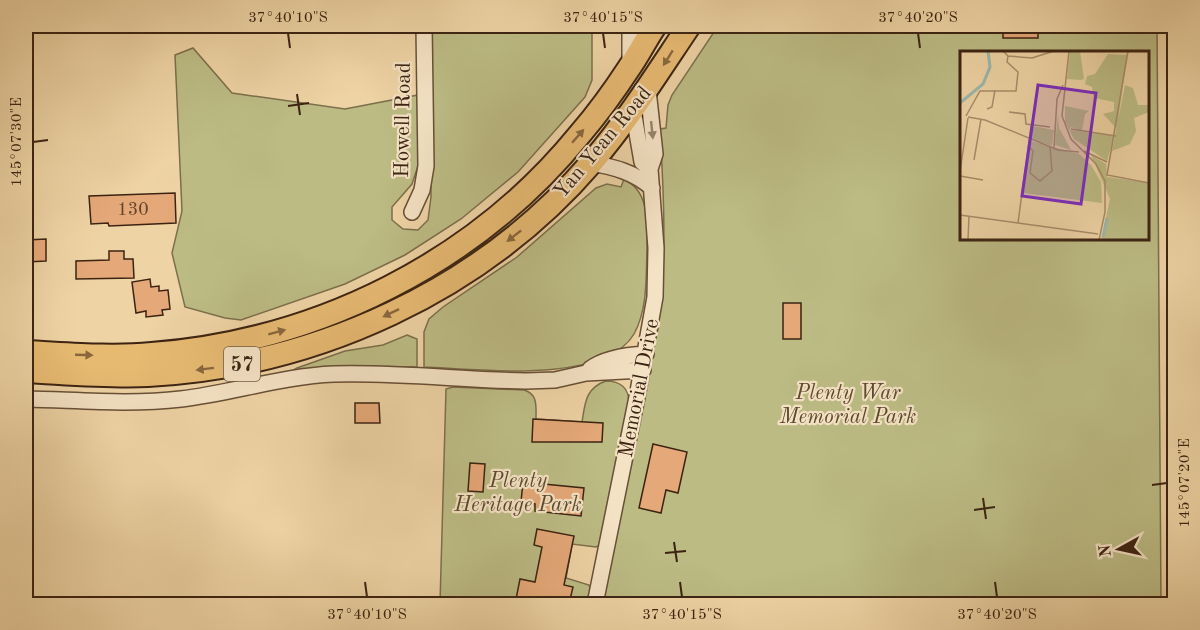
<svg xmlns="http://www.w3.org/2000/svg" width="1200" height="630" font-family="'Old Standard TT',serif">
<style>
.green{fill:#bcbb84;stroke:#7c6f4b;stroke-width:1.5;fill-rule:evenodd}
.building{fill:#e5a878;stroke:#3c2312;stroke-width:1.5}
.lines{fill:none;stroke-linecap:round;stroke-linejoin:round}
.minor-casing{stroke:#684f36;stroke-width:18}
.primary-casing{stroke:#3c2312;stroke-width:26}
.minor{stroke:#f4e2c4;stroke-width:15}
.primary{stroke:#e7ba72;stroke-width:22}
.oneway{fill:#89673d}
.oneway2{fill:#98826b}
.ticks{fill:none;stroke:#3c2312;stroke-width:2}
.labels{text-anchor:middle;stroke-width:4.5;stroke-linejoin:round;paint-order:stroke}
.number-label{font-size:18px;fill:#66442c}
.shield{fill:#f4e2c4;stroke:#735c47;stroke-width:1.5}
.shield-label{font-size:20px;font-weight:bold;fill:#3c2312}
.street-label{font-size:21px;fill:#3c2312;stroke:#f4e2c4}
.park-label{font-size:21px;font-style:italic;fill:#5c492e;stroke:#f4e2c4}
.inset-river{fill:none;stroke:#9bb7ae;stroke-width:3}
.inset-road{fill:none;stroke:#a78d6a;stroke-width:1.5}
.view{fill:#7b2cbf;fill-opacity:0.15;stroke:#7b2cbf;stroke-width:3}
.inset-edge{fill:none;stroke:#3c2312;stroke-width:3}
.neatline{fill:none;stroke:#3c2312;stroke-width:2}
.ticks-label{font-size:15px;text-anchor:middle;fill:#3c2312}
</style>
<rect width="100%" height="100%" fill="#eed3a4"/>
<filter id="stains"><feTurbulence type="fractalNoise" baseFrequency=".00333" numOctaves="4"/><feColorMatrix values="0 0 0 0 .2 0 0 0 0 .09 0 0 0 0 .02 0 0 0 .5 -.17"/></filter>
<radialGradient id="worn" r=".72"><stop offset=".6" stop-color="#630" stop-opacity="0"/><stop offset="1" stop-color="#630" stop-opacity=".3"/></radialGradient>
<path class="green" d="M430 26H592V80L585 97 518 172 461 219 405 255 345 284 241 320 225 318 185 307 172 253 182 211 175 55 193 48 232 93 345 109 418 95 420 160 412 184 392 207V220L403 229 418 230 428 220 431 197Z
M718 26H1157L1161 604H601L658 328C667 262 664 196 660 129L666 128 668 105 672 95ZM962 52H1148V238H962Z
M624 179C650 192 647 222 647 248 646 275 648 309 634 334 604 385 476 369 424 367V332L429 319 443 307 517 257 596 188 607 184 621 187Z
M407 335 417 339V367L352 366 290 372 297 368 345 351 383 345Z
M606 381C620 381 629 388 629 403L600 545 596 547 572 544 566 578 589 585 591 591 588 604H440L446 389 453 387 524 390C538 394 536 406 536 419L582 422C585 404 585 388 606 381Z"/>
<path class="building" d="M1003 26H1038V38H1003Z
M175 193 176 223 109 226 108 223 91 224 89 196Z
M46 239V261L26 262V240Z
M109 251H124V259H133L134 278 76 279V261L109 260Z
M150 279 151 287 159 286V291L168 290 170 309 162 310 163 315 146 317V311L136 313 132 282Z
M783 303H801V339H783Z
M355 403H379L380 423H355Z
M533 419 603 423 602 442H532Z
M653 444 687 452 678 493 666 490 661 513 639 508Z
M470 463 485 464 483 492 468 491Z
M523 482 584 488 581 516 535 511V504L521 502Z
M537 529 574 536 564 585 573 587 569 604H515L520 579 535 582 542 547 534 545Z"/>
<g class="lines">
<defs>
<path id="minor" d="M630 26V66
M633 110 641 156 642 162 650 169
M591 163C614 167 634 172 652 188
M412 212 422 190 426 166 424 26
M590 369C605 358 627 355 646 354
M26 399C77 400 129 405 181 399 232 393 283 376 334 374 398 372 463 380 526 381L555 380 586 373 643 370
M595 604 637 397 655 297 656 248 650 169 655 154 648 90"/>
<path id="primary" d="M26 352C68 354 110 358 152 354 318 341 475 263 580 134 598 113 614 91 629 68 639 54 646 39 655 26
M26 371C66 373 107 377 148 375 316 366 481 291 592 162 628 120 658 72 689 26"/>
</defs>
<use href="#minor" class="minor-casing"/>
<use href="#primary" class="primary-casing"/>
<use href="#minor" class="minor"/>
<use href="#primary" class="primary"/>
</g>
<defs><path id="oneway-solid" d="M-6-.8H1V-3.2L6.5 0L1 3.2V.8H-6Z" transform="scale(1.5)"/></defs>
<g class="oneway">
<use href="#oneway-solid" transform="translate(668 58) rotate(122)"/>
<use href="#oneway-solid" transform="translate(578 136) rotate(-49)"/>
<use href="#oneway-solid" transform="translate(514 236) rotate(142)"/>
<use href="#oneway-solid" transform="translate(391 313) rotate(154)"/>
<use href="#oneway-solid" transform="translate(277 332) rotate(-15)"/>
<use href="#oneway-solid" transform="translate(84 355) rotate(2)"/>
<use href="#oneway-solid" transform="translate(205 369) rotate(173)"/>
</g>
<use class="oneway2" href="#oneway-solid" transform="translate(652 130) rotate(84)"/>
<path class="ticks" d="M288 33 290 48M603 33 605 48M918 33 920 48M297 94 300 115M288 106 309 103M33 142 48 140M1152 485 1167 483M983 498 986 519M974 510 995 507M674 542 677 562M665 553 686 551M365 582 367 597M680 582 682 597M995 582 997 597"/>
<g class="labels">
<g class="number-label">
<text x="133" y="215">130</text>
</g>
<rect class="shield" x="224" y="347" width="36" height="34" rx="4.5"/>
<g class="shield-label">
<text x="242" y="371">57</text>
</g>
<g class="street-label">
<text transform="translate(402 120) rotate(-89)" y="7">Howell Road</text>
<text transform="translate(602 142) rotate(-50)" y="7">Yan Yean Road</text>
<text transform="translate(638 388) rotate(-79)" y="7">Memorial Drive</text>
</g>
<g class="park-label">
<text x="848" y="399">Plenty War<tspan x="848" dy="24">Memorial Park</tspan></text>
<text x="518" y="487">Plenty<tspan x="518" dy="24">Heritage Park</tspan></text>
</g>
</g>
<g transform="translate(960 51)">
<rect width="189" height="189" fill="#eed3a4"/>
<path d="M110 0H120L124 28 121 29 107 28ZM148 3 167 4 157 78 143 63 154 60V51L134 47 132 36 125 33 127 25 135 23ZM165 34 173 37 178 54H189V61L174 67 176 80 170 93 152 100ZM105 55 129 60 125 63 122 80 111 76 110 79 154 85 147 110 114 88 105 71ZM98 64 99 77 111 99 95 94ZM72 75 94 79 92 95 71 88ZM71 90 119 103 131 114 141 131 142 152 63 142ZM131 104 146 113 147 126 189 132V189H141L150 148Z" fill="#bcbb84"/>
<path class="inset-river" d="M0 52 23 33 30 16 28 0M143 186 147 167"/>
<path class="inset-road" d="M43 0 48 5 72 7 94 0M109 0 102 65 111 88 136 113 145 130V161L139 189M168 0 147 124 189 132M27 58 32 56 35 39M49 61 65 63 66 73 90 76M6 65 20 40H56L58 21 47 11 48 5M8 66 25 69 98 99 119 101M111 78 156 85M68 95 73 100 70 122 80 130 92 120 90 96M94 97 97 48 103 34M124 100 147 111M14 109 21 68M0 120 8 67M0 125 23 129M0 164 138 183M58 172 71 75M8 189 9 165"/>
<path class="view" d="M78 34 136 42 121 153 62 145Z"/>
<rect width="189" height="189" class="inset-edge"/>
</g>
<rect width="1200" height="630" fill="none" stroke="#eed3a4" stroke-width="66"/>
<g transform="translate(1119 549) rotate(262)" stroke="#f4e2c4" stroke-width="4.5" paint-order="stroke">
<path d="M0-4.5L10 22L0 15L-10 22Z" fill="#3c2312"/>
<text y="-9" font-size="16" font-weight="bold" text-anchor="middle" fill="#3c2312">N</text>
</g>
<rect x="33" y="33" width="1134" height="564" class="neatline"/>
<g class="ticks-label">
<text x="288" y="22">37°40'10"S</text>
<text x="603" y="22">37°40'15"S</text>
<text x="918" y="22">37°40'20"S</text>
<text transform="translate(16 142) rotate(-90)" y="5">145°07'30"E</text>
<text transform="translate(1184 483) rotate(-90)" y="5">145°07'20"E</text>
<text x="367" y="619">37°40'10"S</text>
<text x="682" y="619">37°40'15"S</text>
<text x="997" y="619">37°40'20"S</text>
</g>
<rect width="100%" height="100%" filter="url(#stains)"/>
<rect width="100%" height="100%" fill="url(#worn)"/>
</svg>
